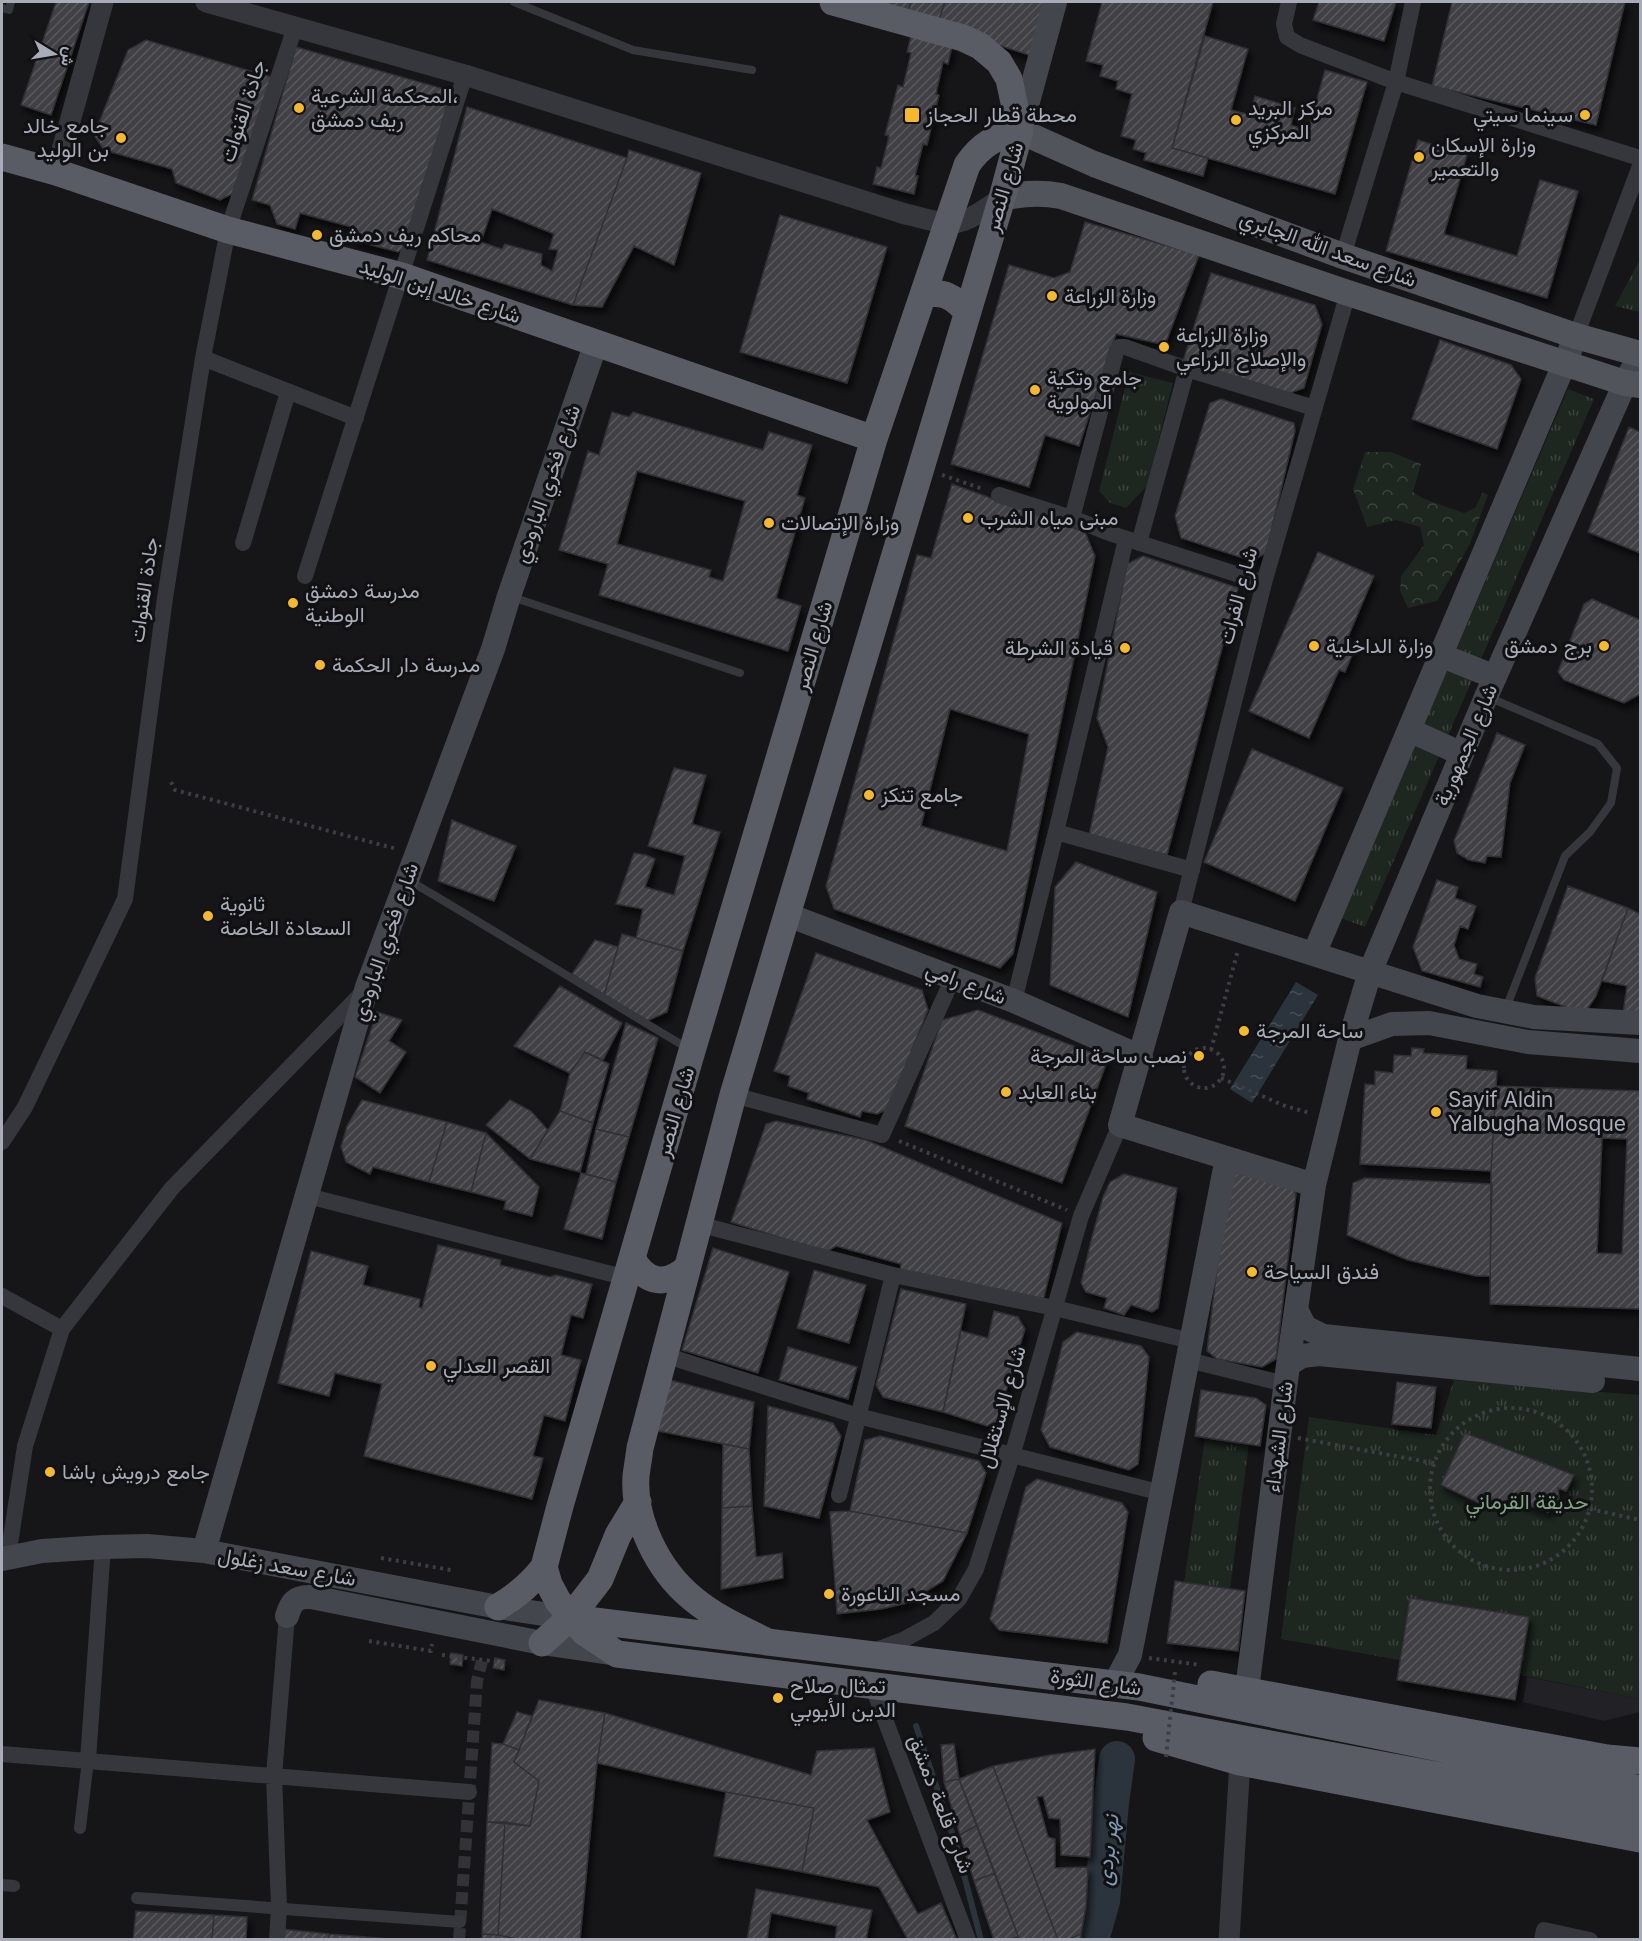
<svg xmlns="http://www.w3.org/2000/svg" width="1642" height="1941" font-family="Inter,Vazirmatn,sans-serif">
<style>
.built{fill:#222125}
.grass{fill:url(#grass-tufts)}
.forest{fill:url(#forest-crowns)}
.water{fill:url(#water-ripples)}
.lines{fill:none;stroke-linecap:round;stroke-linejoin:round}
.stream{stroke:#2b343c;stroke-width:6}
.river{stroke:#2b343c;stroke-width:36}
.building{fill:url(#building-hatch);stroke:#302f34;stroke-width:1.5;fill-rule:evenodd;filter:url(#shadow)}
.pedestrian-tunnel{stroke:#333337;stroke-width:12;stroke-dasharray:12 6;stroke-linecap:butt}
.path{stroke:#3c3e44;stroke-width:4;stroke-dasharray:3 4.5;stroke-linecap:butt}
.service{stroke:#36373d;stroke-width:8}
.pedestrian{stroke:#36373d;stroke-width:12}
.minor{stroke:#36373d;stroke-width:16}
.tertiary{stroke:#36373d;stroke-width:21}
.secondary{stroke:#44464d;stroke-width:24}
.primary{stroke:#52545c;stroke-width:26}
.trunk{stroke:#5a5c65;stroke-width:27}
.path-bridge{stroke:#3c3e44;stroke-width:4;stroke-dasharray:3 4.5;stroke-linecap:butt}
.trunk-bridge{stroke:#5a5c65;stroke-width:27}
.poi-dot{fill:#f5b930;stroke:#111012;stroke-width:2}
.labels{text-anchor:middle;stroke-width:6;stroke-linejoin:round;paint-order:stroke}
.poi-label{font-size:21px;fill:#a7acb8;stroke:#111012;text-anchor:start}
.street-label{font-size:21px;fill:#a7acb8;stroke:#111012}
.park-label{font-size:21px;fill:#7ea381;stroke:#111012}
.water-label{font-size:22px;font-style:italic;fill:#7e99b3;stroke:#111012}
</style>
<defs>
<pattern id="grass-tufts" width="24" height="20" patternUnits="userSpaceOnUse" patternTransform="scale(1.5)"><rect width="24" height="20" fill="#1d261f"/><path d="M3 7l-1-3M5 7V3M7 7l1-3M15 17l-1-3M17 17v-4M19 17l1-3" fill="none" stroke="#3b433d"/></pattern>
<pattern id="forest-crowns" width="20" height="18" patternUnits="userSpaceOnUse" patternTransform="scale(1.5)"><rect width="20" height="18" fill="#1d261f"/><path d="M2 6a3 3 0 1 1 6 0M12 15a3 3 0 1 1 6 0" fill="none" stroke="#3b433d"/></pattern>
<pattern id="water-ripples" width="26" height="14" patternUnits="userSpaceOnUse" patternTransform="scale(1.5)"><rect width="26" height="14" fill="#2b343c"/><path d="M2 4q2-2 4 0t4 0M15 11q2-2 4 0t4 0" fill="none" stroke="#474f56"/></pattern>
<pattern id="building-hatch" width="6" height="6" patternUnits="userSpaceOnUse" patternTransform="scale(1.5)"><rect width="6" height="6" fill="#404045"/><path d="M-1 1l2-2M0 6l6-6M5 7l2-2" fill="none" stroke="#59595e"/></pattern>
<filter id="shadow"><feDropShadow dx="3.5" dy="6" stdDeviation="3" flood-color="#0009"/></filter>
</defs>
<rect width="100%" height="100%" fill="#161517"/>
<path class="built" d="M1527 1677 1640 1699V1712L1604 1721 1523 1702Z"/>
<path class="grass" d="M1640 259V312L1615 306Z
M1129 372 1173 383 1147 486 1126 508 1110 503 1099 491Z
M1568 389 1594 399 1365 927 1341 918Z
M1454 1380 1640 1395V1699L1520 1675 1528 1617 1411 1598 1400 1660 1281 1639 1309 1417 1436 1435Z
M1205 1438 1249 1444 1230 1589 1184 1583Z"/>
<path class="forest" d="M1365 452H1391L1421 464 1413 492 1422 498 1464 513 1475 508 1483 492 1488 495 1470 544 1437 601 1408 608 1400 591 1401 576 1424 545 1420 527 1396 520 1367 527 1353 489Z"/>
<path class="water" d="M1296 982 1318 995 1252 1103 1230 1089Z"/>
<g class="lines">
<path class="stream" d="M916 1726 957 1848 981 1940"/>
<path class="river" d="M1091 1940 1102 1901 1111 1803 1117 1759"/>
</g>
<path class="building" d="M56 2H89L51 115 21 105Z
M864 2H911L907 16Z
M911 2H945L937 25 907 16Z
M945 2H1050L1032 56 937 25Z
M1102 2H1213L1172 148 1208 158 1203 176 1144 160 1146 153 1133 149 1136 140 1121 136 1132 94 1116 89 1118 81 1100 76 1103 65 1086 61Z
M1319 2H1396L1384 41 1313 20Z
M1452 2H1625L1596 125 1432 86Z
M911 36 952 46 948 64 943 62 936 94 939 95 927 145 923 144 915 176H918L914 194 873 184 877 167 881 168 889 136 885 135 898 85 903 87 911 53 907 52Z
M1205 36 1248 49 1231 110 1250 115 1255 96 1295 108 1291 125 1308 131 1325 70 1367 82 1335 194 1172 148Z
M146 40 274 78 232 194 220 200 176 183 172 169 104 150 94 135 128 50Z
M296 47 451 91 408 245 398 252 352 240 355 228 300 213 295 229 277 224 270 205 252 200Z
M467 107 627 158 573 305 427 260ZM492 209 554 234 549 249 558 250 552 271 541 265 542 254 505 244 502 249 481 242Z
M1418 140 1467 155 1444 234 1517 256 1540 180 1578 191 1547 298 1386 251Z
M629 150 701 173 674 265 634 246 602 307 573 305 627 158Z
M780 215 887 247 847 383 740 352Z
M1085 222 1199 255 1165 345 1116 334 1079 446 1045 435 1029 487 951 464 1009 265 1054 278 1070 272Z
M1211 273 1315 305 1322 324 1304 388 1287 394 1183 361Z
M1440 340 1511 365 1521 379 1497 449 1412 419Z
M1221 399 1294 423 1295 431 1266 553 1252 561 1181 538 1175 516 1210 403Z
M612 412 629 417 633 412 763 450 769 432 812 445 797 495 805 498 776 598 801 606 788 651 599 595 608 564 559 550 588 451 599 455ZM637 471 745 501 723 581 709 577 711 570 617 544Z
M1629 427 1640 432V553L1588 532Z
M952 484 1085 532 1095 556 1013 954 1000 968 834 909 826 886 917 555 931 558ZM950 709 1029 734 1007 851 921 826Z
M1318 552 1374 576 1345 644 1355 648 1345 672 1339 670 1309 738 1249 711Z
M1143 556 1238 588 1167 855 1089 835 1108 747 1097 718 1127 564Z
M1592 599 1640 620V694L1624 703 1564 680 1558 672 1584 604Z
M1497 733 1525 745 1510 783 1501 857 1487 856 1485 863 1469 860 1457 853 1454 841Z
M1252 749 1343 788 1295 901 1204 862Z
M674 768 706 775 692 824 720 832 683 951 636 938 643 909 616 904 634 853 646 855 655 859 645 887 674 895 685 856 648 846Z
M452 820 516 846 494 901 438 881Z
M1076 862 1157 892 1128 1017 1050 985 1055 887Z
M1437 880 1458 887 1455 898 1476 906 1468 929 1460 926 1454 945 1459 959 1477 964 1474 974 1483 977 1480 987 1422 971 1413 947Z
M1568 886 1628 908 1596 996 1584 1014 1537 996 1535 978Z
M1628 908 1640 914V1012L1623 1013 1627 986 1602 981Z
M622 934 683 951 667 1012 647 1021 604 995Z
M595 940 618 947 604 995 572 974Z
M816 953 922 990 928 1010 888 1109 877 1114 862 1111 860 1117 807 1099 809 1093 788 1086 790 1076 774 1071Z
M560 986 622 1023 603 1060 585 1052 570 1073 514 1046Z
M978 1010 1108 1059 1062 1183 905 1126 942 1020Z
M377 1012 402 1020 389 1041 406 1052 380 1093 355 1077Z
M626 1023 658 1038 629 1137 596 1129Z
M1412 1048 1424 1049 1423 1053 1467 1056 1466 1069 1497 1071 1491 1171 1360 1164 1365 1084 1375 1085V1071L1393 1073 1394 1055 1411 1056Z
M585 1052 609 1064 593 1123 560 1111 570 1073Z
M1496 1086 1640 1091V1309L1490 1304 1491 1171ZM1602 1138 1627 1139 1622 1254 1597 1253Z
M362 1100 447 1122 429 1182 373 1167 370 1174 346 1162 341 1147 347 1126Z
M510 1100 531 1111 548 1130 530 1159 486 1125Z
M560 1111 593 1123 580 1172 530 1159Z
M776 1121 866 1140 1062 1223 1044 1297 1037 1302 900 1272 901 1264 836 1246 826 1252 731 1222 766 1124Z
M447 1122 486 1133 471 1192 429 1182Z
M596 1129 629 1137 616 1182 586 1174Z
M486 1133 539 1187 532 1216 504 1209 506 1201 471 1192Z
M1240 1172 1289 1182 1296 1194 1276 1359 1262 1367 1217 1359 1207 1351 1228 1177Z
M581 1173 616 1182 602 1239 564 1229Z
M1124 1174 1177 1188 1158 1308 1152 1312 1131 1305 1124 1315 1104 1308 1107 1298 1086 1292 1081 1283 1091 1241 1103 1197 1110 1182Z
M1365 1178 1492 1184 1490 1276H1476L1408 1260 1347 1235 1353 1183Z
M438 1245 501 1260 500 1265 550 1277 556 1275 592 1284 583 1318 571 1315 561 1355 581 1360 565 1421 544 1415 533 1456 543 1458 532 1499 364 1456 382 1384 335 1373 329 1396 278 1383 311 1251 368 1266 363 1285 420 1299 419 1307 422 1308Z
M713 1248 789 1272 758 1373 682 1350Z
M814 1270 866 1285 849 1343 797 1328Z
M901 1289 966 1304 943 1412 883 1397 876 1385Z
M994 1311 1018 1317 1025 1329 997 1421 987 1426 943 1412 961 1331 988 1338Z
M1077 1332 1141 1346 1149 1357 1138 1464 1129 1470 1050 1447 1041 1430 1063 1342Z
M788 1347 857 1367 848 1399 779 1380Z
M670 1380 754 1402 749 1449 658 1431Z
M1397 1382 1436 1387 1431 1428 1392 1424Z
M1201 1390 1256 1398 1266 1405 1260 1446 1195 1436Z
M768 1406 833 1423 841 1436 819 1518 764 1506Z
M1465 1433 1574 1475 1566 1491 1558 1488 1559 1501 1555 1503 1548 1512 1508 1498 1503 1505 1481 1497 1479 1503 1441 1485Z
M880 1436 979 1461 986 1473 967 1533 850 1511 865 1440Z
M723 1444 749 1449 752 1506 722 1508Z
M1037 1479 1122 1503 1128 1512 1107 1643 999 1630 990 1619 1026 1487Z
M752 1506 756 1557 782 1553 783 1578 721 1589 722 1508Z
M850 1511 967 1533 943 1581 907 1603 881 1609 837 1614 830 1512Z
M1175 1581 1245 1591 1238 1651 1167 1643Z
M1410 1598 1529 1617 1515 1700 1397 1680Z
M451 1653 463 1655 462 1666 450 1664Z
M495 1658 505 1660 504 1670 493 1668Z
M539 1700 605 1713 597 1763 580 1940H522L498 1935 505 1822 530 1826 539 1781 514 1762Z
M517 1712 532 1716 519 1750 503 1744Z
M605 1713 811 1775 817 1751 874 1748 890 1812 867 1820 918 1914 941 1903 957 1940H908L879 1887 802 1872 814 1808 726 1792 597 1763Z
M492 1743 503 1744 519 1750 514 1762 539 1781 530 1826 487 1822Z
M954 1744 959 1779 944 1782 941 1745Z
M1095 1749 1090 1857 1061 1855 1060 1819 1049 1818 1043 1796 1037 1797 1048 1837 1055 1839V1868L1088 1867 1086 1906 1081 1934 1067 1940H1058L993 1766 1050 1755Z
M993 1766 1058 1940H1020L1018 1936 959 1779Z
M959 1779 977 1825 960 1835 944 1782Z
M726 1792 814 1808 802 1872 714 1856Z
M487 1822H505L498 1935 482 1934Z
M977 1825 995 1873 974 1881 960 1835Z
M995 1873 1018 1936 1009 1940H994L974 1881Z
M756 1889 872 1910 866 1940H835L837 1926 771 1913 767 1940H747Z
M136 1911 214 1915 212 1940H133Z
M214 1915 247 1917 246 1940H212Z
M282 1929 329 1934V1940H281Z
M329 1934 366 1937V1940H329Z
M482 1934 498 1935 522 1940H482Z
M1081 1934V1940H1067Z
M366 1937 402 1940H366Z"/>
<g class="lines">
<path class="pedestrian-tunnel" d="M459 1940 477 1681 482 1661"/>
<path class="path" d="M942 475 983 489
M171 782 175 790 397 849
M1184 1068a20 20 0 1 1 40 0a20 20 0 1 1-40 0Z
M1211 1050 1238 950
M1221 1078 1285 1106 1310 1113
M899 1141 1067 1210
M1430 1489a81 81 0 1 1 162 0a81 81 0 1 1-162 0Z
M1298 1438 1433 1463
M1590 1509 1640 1520
M381 1558 451 1570
M369 1641 431 1651 432 1644
M442 1655 500 1662
M1149 1658 1201 1665"/>
<path class="service" d="M514 2 633 50 752 70
M2 8 9 10 11 2
M512 597 740 673
M1488 697 1598 744 1617 768 1611 803 1590 832 1565 856 1505 1011
M410 881C504 936 596 994 689 1049"/>
<path class="pedestrian" d="M80 1828 88 1760
M2 1885 14 1886
M137 1898 460 1922"/>
<path class="minor" d="M1289 2 1284 24 1287 37 1300 45 1396 82 1640 158
M1343 256 1396 82 1413 2
M1576 336 1640 166
M203 358 356 418
M999 495 1072 518 1112 534 1264 583
M1072 518 1116 352 1119 347H1125L1187 369 1314 408
M243 543 288 392
M1139 543 1187 369
M305 576 465 75
M1056 832 1126 539
M1181 912 1264 583 1348 293
M1014 1001 1056 832 1192 870
M733 1095 882 1135 953 978
M2 1142 25 1107 125 899 165 598 203 358 228 230 295 27
M308 1196 627 1278
M698 1224 893 1275 1055 1308 1191 1341
M2 1296 62 1329
M664 1355 858 1416 1162 1493
M1188 1360 1285 1384
M839 1495 893 1275
M8 1557 25 1446 62 1329 172 1188 365 990
M871 1652 903 1640 934 1623 959 1599 976 1569 1012 1456 1081 1216 1120 1125
M872 1685 968 1940
M2 1754 469 1792
M88 1760 103 1547
M277 1940 279 1907 274 1776 287 1616
M1542 1940 1544 1930 1590 1940"/>
<path class="tertiary" d="M206 2 465 75 902 213C956 227 955 230 1002 198
M56 172 103 2
M1229 1940 1240 1762"/>
<path class="secondary" d="M1020 131 1055 2
M1640 355 1625 383 1486 697 1370 972 1477 1006 1534 1017 1640 1023
M1440 655 1495 677
M1409 730 1462 754
M788 915 1014 1001 1141 1057
M1314 954 1576 336
M1350 1039 1392 1024 1429 1023 1528 1042 1640 1051
M1296 1309 1305 1327 1323 1336 1640 1369
M1288 1365 1302 1356 1319 1354 1593 1381
M204 1551 367 987 493 649 509 596 596 343
M2 1559 42 1551 103 1547 147 1546 204 1551 498 1607 570 1618
M287 1616C291 1603 295 1596 311 1597L542 1643 617 1654
M1115 1683 1130 1655 1227 1158
M1247 1690 1288 1365 1314 1185 1350 1039 1370 972 1181 912 1120 1125 1314 1185"/>
<path class="primary" d="M1020 131 1094 164 1343 256 1576 336 1640 354
M1002 198C1023 193 1040 192 1061 196L1348 293 1625 383 1640 385"/>
<path class="trunk" d="M1020 131C997 136 981 144 967 165L874 439 692 1051 560 1506 544 1567 549 1584 558 1601 584 1632 617 1654 1127 1717 1606 1807
M2 157 56 172 228 230 402 276 874 439
M923 295C943 290 954 297 967 312
M632 1258C645 1283 666 1287 687 1268
M498 1607C517 1596 530 1585 544 1567
M570 1618 1139 1687 1640 1789
M764 1640C739 1628 713 1616 692 1598 658 1570 633 1520 636 1476 637 1467 639 1457 640 1448L733 1095 1002 198 1020 131 1009 79 999 62 980 46 963 38 833 2
M542 1643 570 1618 600 1579 618 1535 638 1502
M1211 1684 1607 1758 1640 1761
M1156 1738 1240 1762 1640 1839"/>
<path class="path-bridge" d="M1166 1757 1175 1672"/>
<path class="trunk-bridge" d="M1606 1807 1640 1814"/>
</g>
<g class="poi-dot">
<circle cx="299" cy="108" r="6"/>
<rect x="904" y="107" width="16" height="16" rx="3"/>
<circle cx="1585" cy="115" r="6"/>
<circle cx="1236" cy="120" r="6"/>
<circle cx="121" cy="138" r="6"/>
<circle cx="1419" cy="157" r="6"/>
<circle cx="317" cy="235" r="6"/>
<circle cx="1052" cy="296" r="6"/>
<circle cx="1164" cy="347" r="6"/>
<circle cx="1035" cy="390" r="6"/>
<circle cx="968" cy="518" r="6"/>
<circle cx="769" cy="523" r="6"/>
<circle cx="293" cy="603" r="6"/>
<circle cx="1314" cy="646" r="6"/>
<circle cx="1604" cy="646" r="6"/>
<circle cx="1125" cy="648" r="6"/>
<circle cx="320" cy="665" r="6"/>
<circle cx="869" cy="795" r="6"/>
<circle cx="208" cy="916" r="6"/>
<circle cx="1244" cy="1031" r="6"/>
<circle cx="1199" cy="1056" r="6"/>
<circle cx="1006" cy="1092" r="6"/>
<circle cx="1436" cy="1112" r="6"/>
<circle cx="1252" cy="1272" r="6"/>
<circle cx="431" cy="1366" r="6"/>
<circle cx="50" cy="1472" r="6"/>
<circle cx="829" cy="1594" r="6"/>
<circle cx="778" cy="1698" r="6"/>
</g>
<g class="labels">
<g class="poi-label">
<text x="311" y="103">المحكمة الشرعية،<tspan x="311" dy="24">ريف دمشق</tspan></text>
<text x="1248" y="115">مركز البريد<tspan x="1248" dy="24">المركزي</tspan></text>
<text x="926" y="122">محطة قطار الحجاز</text>
<text x="1573" y="122" text-anchor="end">سينما سيتي</text>
<text x="109" y="133" text-anchor="end">جامع خالد<tspan x="109" dy="24">بن الوليد</tspan></text>
<text x="1431" y="152">وزارة الإسكان<tspan x="1431" dy="24">والتعمير</tspan></text>
<text x="329" y="242">محاكم ريف دمشق</text>
<text x="1064" y="303">وزارة الزراعة</text>
<text x="1176" y="342">وزارة الزراعة<tspan x="1176" dy="24">والإصلاح الزراعي</tspan></text>
<text x="1047" y="385">جامع وتكية<tspan x="1047" dy="24">المولوية</tspan></text>
<text x="980" y="525">مبنى مياه الشرب</text>
<text x="781" y="530">وزارة الإتصالات</text>
<text x="305" y="598">مدرسة دمشق<tspan x="305" dy="24">الوطنية</tspan></text>
<text x="1326" y="653">وزارة الداخلية</text>
<text x="1592" y="653" text-anchor="end">برج دمشق</text>
<text x="1113" y="655" text-anchor="end">قيادة الشرطة</text>
<text x="332" y="672">مدرسة دار الحكمة</text>
<text x="881" y="802">جامع تنكز</text>
<text x="220" y="911">ثانوية<tspan x="220" dy="24">السعادة الخاصة</tspan></text>
<text x="1256" y="1038">ساحة المرجة</text>
<text x="1187" y="1063" text-anchor="end">نصب ساحة المرجة</text>
<text x="1018" y="1099">بناء العابد</text>
<text x="1448" y="1107">Sayif Aldin<tspan x="1448" dy="24">Yalbugha Mosque</tspan></text>
<text x="1264" y="1279">فندق السياحة</text>
<text x="443" y="1373">القصر العدلي</text>
<text x="62" y="1479">جامع درويش باشا</text>
<text x="841" y="1601">مسجد الناعورة</text>
<text x="790" y="1693">تمثال صلاح<tspan x="790" dy="24">الدين الأيوبي</tspan></text>
</g>
<g class="street-label">
<text transform="translate(243 111) rotate(-72)" y="7">جادة القنوات</text>
<text transform="translate(1004 187) rotate(-74)" y="7">شارع النصر</text>
<text transform="translate(1328 249) rotate(20)" y="7">شارع سعد الله الجابري</text>
<text transform="translate(440 291) rotate(18)" y="7">شارع خالد إبن الوليد</text>
<text transform="translate(547 484) rotate(-71)" y="7">شارع فخري البارودي</text>
<text transform="translate(144 590) rotate(-82)" y="7">جادة القنوات</text>
<text transform="translate(1238 596) rotate(-75)" y="7">شارع الفرات</text>
<text transform="translate(813 646) rotate(-74)" y="7">شارع النصر</text>
<text transform="translate(1466 745) rotate(-67)" y="7">شارع الجمهورية</text>
<text transform="translate(385 942) rotate(-71)" y="7">شارع فخري البارودي</text>
<text transform="translate(966 983) rotate(21)" y="7">شارع رامي</text>
<text transform="translate(675 1112) rotate(-74)" y="7">شارع النصر</text>
<text transform="translate(1002 1407) rotate(-74)" y="7">شارع الإستقلال</text>
<text transform="translate(1279 1437) rotate(-83)" y="7">شارع الشهداء</text>
<text transform="translate(287 1567) rotate(10)" y="7">شارع سعد زغلول</text>
<text transform="translate(1096 1682) rotate(8)" y="7">شارع الثورة</text>
<text transform="translate(941 1804) rotate(69)" y="7">شارع قلعة دمشق</text>
</g>
<g class="park-label">
<text x="1527" y="1509">حديقة القرماني</text>
</g>
<g class="water-label">
<text transform="translate(1107 1850) rotate(-84)" y="8">نهر بردى</text>
</g>
</g>
<rect width="1642" height="1941" fill="none" stroke="#a7acb8" stroke-width="6"/>
<g transform="translate(54 54) rotate(101)" stroke="#111012" stroke-width="4.5" paint-order="stroke">
<path d="M0-4.5L10 22L0 15L-10 22Z" fill="#a7acb8"/>
<text y="-9" font-size="16" font-weight="bold" text-anchor="middle" fill="#a7acb8">ش</text>
</g>
</svg>
